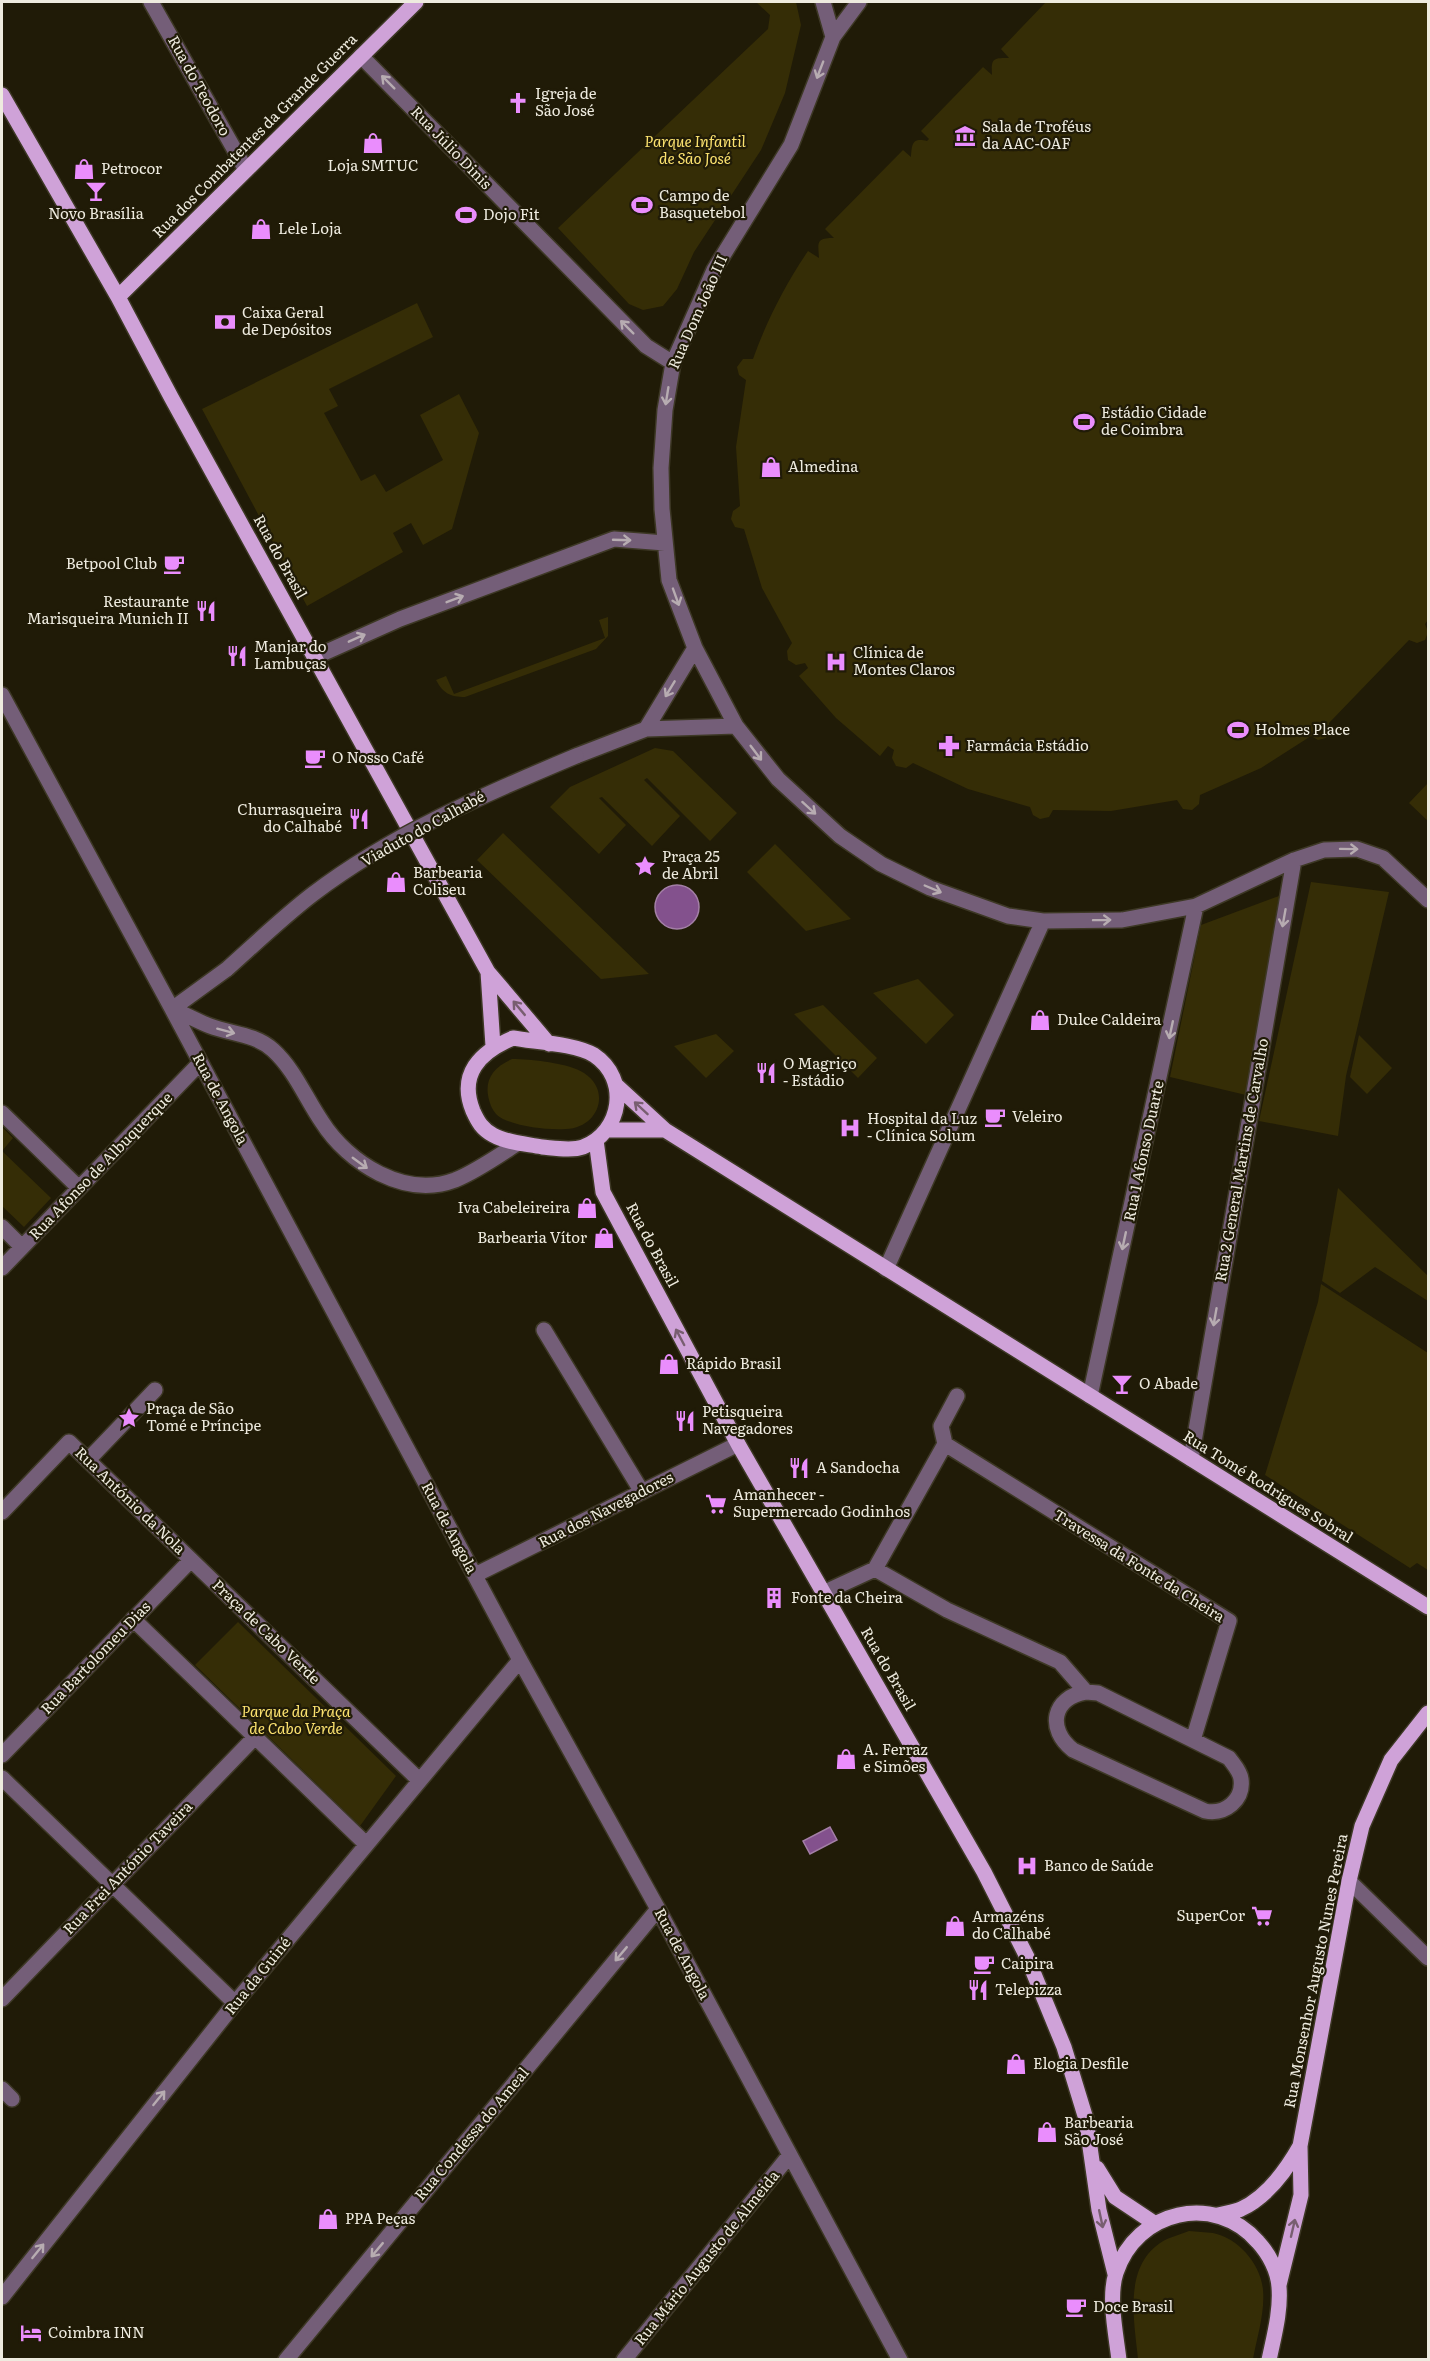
<svg xmlns="http://www.w3.org/2000/svg" width="1430" height="2361" font-family="Literata,serif">
<style>
.green{fill:#352d06}
.water{fill:#83518d;stroke:#a37fa6;stroke-width:1.5}
.lines{fill:none;stroke-linecap:round;stroke-linejoin:round}
.minor-casing{stroke:#3d3825;stroke-width:18}
.major-casing{stroke:#3d3825;stroke-width:18}
.minor{stroke:#745e78;stroke-width:15}
.major{stroke:#cfa2d8;stroke-width:15}
.minor-bridge-casing{stroke:#3d3825;stroke-width:18;stroke-linecap:butt}
.minor-bridge{stroke:#745e78;stroke-width:15}
.oneway{stroke:#b7acb1}
.oneway2{stroke:#785e70}
.labels{text-anchor:middle;stroke-width:4.5;stroke-linejoin:round;paint-order:stroke}
.street-label{font-size:15px;fill:#eeebdf;stroke:#201b07}
.poi-label{font-size:15px;fill:#eeebdf;stroke:#201b07;text-anchor:start}
.park-label{font-size:15px;font-style:italic;fill:#fbe26f;stroke:#201b07}
</style>
<rect width="100%" height="100%" fill="#201b07"/>
<path class="green" d="M756 2H796L801 25 785 93 761 150 694 252 677 289 663 306 643 310 629 304 558 228 768 29 770 15Z
M1046 2H1428V620L1425 624 1428 632 1425 640 1417 643 1409 640 1329 723 1330 731 1326 738 1318 740 1311 736 1261 768 1200 795 1199 804 1192 810 1183 809 1177 800 1111 811 1053 810 1049 817 1040 819 1033 815 1030 807 968 789 913 763 906 768 896 766 892 758 894 750 888 746 880 756 836 718 799 676 808 668 805 663 796 665 788 660 787 651 792 643 762 588 744 529 735 527 731 519 733 511 740 506 736 447 746 380 739 375 737 367 743 359H753C767 320 785 285 808 251L819 258C818 242 816 238 834 238L825 229 903 150 911 157C912 146 911 137 927 141L929 139 921 131 983 67 992 75C991 58 993 58 1009 58L1001 49Z
M417 303 433 337 329 389 338 406 324 413 361 481 375 474 386 492 443 460 420 415 459 394 479 433 452 529 423 545 411 523 393 533 403 552 307 606 202 409Z
M608 617V636L596 649 465 697C450 697 443 693 436 680L446 676 454 694 605 638 599 620Z
M655 748 673 751 737 813 710 841 647 778 644 780 680 816 652 846 602 797 599 798 626 825 599 854 550 807 570 787Z
M1428 783V821L1409 803Z
M503 833 649 974 601 979 477 860Z
M775 844 851 919 806 931 747 872Z
M1311 882 1389 892 1346 1076 1338 1136 1259 1121Z
M1279 896 1246 1095 1170 1077 1201 925Z
M918 979 954 1015 926 1044 873 993Z
M823 1005 877 1058 858 1078 794 1014Z
M716 1034 734 1051 706 1078 674 1046Z
M1359 1035 1392 1068 1367 1094 1350 1077Z
M512 1059C530 1059 569 1063 584 1073 612 1091 598 1128 566 1129 546 1130 521 1127 503 1119 497 1116 494 1112 491 1106 482 1083 491 1068 512 1059Z
M2 1127 13 1138 2 1151 51 1198 24 1227 2 1206Z
M1338 1188 1428 1276V1301L1375 1267 1340 1293 1322 1281Z
M1321 1284 1428 1353V1570L1417 1563 1410 1568 1265 1475 1318 1302Z
M238 1622 396 1776 360 1826 195 1665Z
M1189 2231C1197 2232 1205 2232 1213 2233 1238 2238 1261 2264 1263 2290 1265 2313 1257 2337 1253 2359H1138C1134 2319 1122 2262 1167 2239 1174 2236 1182 2234 1189 2231Z"/>
<path class="water" d="M655 907a22 22 0 1 1 44 0a22 22 0 1 1-44 0Z
M830 1827 837 1840 810 1854 803 1841Z"/>
<g class="lines">
<defs>
<path id="minor" d="M151 2 246 170
M823 2 833 37
M859 2 833 37 791 145 714 270 673 363 665 410 661 468 662 509 669 580 695 648 736 726 778 779 840 836 881 864 930 888 1008 916 1043 921 1122 920 1196 906 1294 860 1324 850 1357 849 1383 858 1428 900
M361 56 646 346 673 363
M315 657 400 619 614 539 665 543
M2 695 172 1009 520 1660 658 1909 900 2360
M646 729 695 648
M576 756 646 729 736 726
M172 1009C185 1014 197 1021 210 1026 231 1034 256 1034 273 1050 295 1070 306 1099 322 1122 348 1163 405 1199 455 1180 477 1171 498 1156 518 1143
M172 1009 227 969
M2 1113 79 1188
M2 1227 22 1247
M2 1268 200 1063
M886 1269 1043 921
M544 1330 642 1492
M1090 1396 1196 906
M945 1444 941 1426 957 1396
M1191 1459 1294 860
M88 1460 155 1390
M2 1512 69 1442 419 1780
M875 1569 945 1444 1229 1621 1193 1740
M475 1575 738 1444
M823 1593 875 1569 947 1610 1060 1662 1086 1692
M133 1619 366 1844
M1086 1692 1098 1693 1229 1758C1234 1765 1240 1771 1241 1779 1244 1800 1225 1815 1205 1811L1073 1750C1046 1729 1053 1697 1086 1692Z
M2 1755 191 1560
M2 1778 235 2003
M1349 1881 1428 1958
M2 1999 255 1737
M2 2089 12 2099
M2 2297 235 2003 520 1660
M286 2360 658 1909
M624 2360 789 2156"/>
<path id="major" d="M2 95 118 297 171 397 488 972 493 1046
M118 297 416 2
M488 972 549 1044
M513 1038C535 1042 576 1044 594 1055 630 1079 622 1132 583 1147 572 1151 554 1148 542 1147 527 1144 507 1143 493 1135 482 1129 478 1122 473 1111 458 1074 480 1052 513 1038Z
M617 1086 665 1130 1428 1607
M608 1130H665
M596 1140 603 1192 738 1444 984 1872 1027 1957 1064 2047 1086 2119 1099 2210 1115 2274
M1097 2168 1115 2197 1154 2223
M1218 2215C1225 2213 1235 2212 1241 2209 1267 2197 1287 2169 1300 2146
M1279 2285 1301 2195 1300 2146 1349 1881 1362 1826 1391 1760 1428 1713
M1119 2360C1116 2334 1108 2297 1116 2273 1136 2210 1215 2192 1258 2242 1269 2254 1278 2271 1279 2287 1281 2311 1274 2336 1269 2360"/>
</defs>
<use href="#minor" class="minor-casing"/>
<use href="#major" class="major-casing"/>
<use href="#minor" class="minor"/>
<use href="#major" class="major"/>
<defs>
<path id="minor-bridge" d="M227 969C255 944 283 917 313 894 392 834 485 794 576 756"/>
</defs>
<use href="#minor-bridge" class="minor-bridge-casing"/>
<use href="#minor-bridge" class="minor-bridge"/>
</g>
<defs><path id="oneway-shaft" d="M-6 0H5M1.5-3L5.5 0L1.5 3" fill="none" stroke-width="1.6" stroke-linecap="round" stroke-linejoin="round" transform="scale(1.5)"/></defs>
<g class="oneway">
<use href="#oneway-shaft" transform="translate(820 70) rotate(111)"/>
<use href="#oneway-shaft" transform="translate(388 82) rotate(-135)"/>
<use href="#oneway-shaft" transform="translate(627 327) rotate(-135)"/>
<use href="#oneway-shaft" transform="translate(667 396) rotate(99)"/>
<use href="#oneway-shaft" transform="translate(622 540) rotate(2)"/>
<use href="#oneway-shaft" transform="translate(676 597) rotate(70)"/>
<use href="#oneway-shaft" transform="translate(455 599) rotate(-21)"/>
<use href="#oneway-shaft" transform="translate(357 638) rotate(-24)"/>
<use href="#oneway-shaft" transform="translate(670 689) rotate(121)"/>
<use href="#oneway-shaft" transform="translate(756 753) rotate(53)"/>
<use href="#oneway-shaft" transform="translate(809 808) rotate(42)"/>
<use href="#oneway-shaft" transform="translate(1349 849) rotate(1)"/>
<use href="#oneway-shaft" transform="translate(933 889) rotate(23)"/>
<use href="#oneway-shaft" transform="translate(1284 918) rotate(100)"/>
<use href="#oneway-shaft" transform="translate(1102 920) rotate(-1)"/>
<use href="#oneway-shaft" transform="translate(1171 1030) rotate(102)"/>
<use href="#oneway-shaft" transform="translate(226 1031) rotate(15)"/>
<use href="#oneway-shaft" transform="translate(360 1163) rotate(36)"/>
<use href="#oneway-shaft" transform="translate(1124 1241) rotate(102)"/>
<use href="#oneway-shaft" transform="translate(1215 1317) rotate(100)"/>
<use href="#oneway-shaft" transform="translate(621 1954) rotate(130)"/>
<use href="#oneway-shaft" transform="translate(159 2098) rotate(-51)"/>
<use href="#oneway-shaft" transform="translate(377 2250) rotate(130)"/>
<use href="#oneway-shaft" transform="translate(38 2251) rotate(-51)"/>
</g>
<g class="oneway2">
<use href="#oneway-shaft" transform="translate(519 1008) rotate(-130)"/>
<use href="#oneway-shaft" transform="translate(641 1108) rotate(-137)"/>
<use href="#oneway-shaft" transform="translate(680 1337) rotate(-118)"/>
<use href="#oneway-shaft" transform="translate(1101 2219) rotate(78)"/>
<use href="#oneway-shaft" transform="translate(1293 2228) rotate(-77)"/>
</g>
<defs>
<symbol id="church-bare" viewBox="-9 -9 18 18"><path d="M-1.2-6h2.4v3.5h3.3v2.4h-3.3V6h-2.4V-.1h-3.3v-2.4h3.3Z" fill="#ea8dfd" stroke="#201b07" stroke-width="2.5" paint-order="stroke"/></symbol>
<symbol id="museum-bare" viewBox="-9 -9 18 18"><path d="M0-6L6-3V-2H-6V-3ZM-5-1h2V3h-2ZM-1-1h2V3h-2ZM3-1h2V3H3ZM-6 4H6V6H-6Z" fill="#ea8dfd" stroke="#201b07" stroke-width="2.5" paint-order="stroke"/></symbol>
<symbol id="shop-bare" viewBox="-9 -9 18 18"><path d="M-5-2.5h2.3a2.7 3.5 0 0 1 5.4 0H5L5.5 6h-11ZM-1.5-2.5h3a1.5 2.3 0 0 0-3 0Z" fill="#ea8dfd" stroke="#201b07" stroke-width="2.5" paint-order="stroke"/></symbol>
<symbol id="bar-bare" viewBox="-9 -9 18 18"><path d="M-6-5H6L.8 .8V4.5H3.5V6h-7V4.5H-.8V.8Z" fill="#ea8dfd" stroke="#201b07" stroke-width="2.5" paint-order="stroke"/></symbol>
<symbol id="stadium-bare" viewBox="-9 -9 18 18"><path d="M0-5a6.5 5 0 1 0 0 10a6.5 5 0 1 0 0-10ZM-3.5-1.8h7v3.6h-7Z" fill="#ea8dfd" stroke="#201b07" stroke-width="2.5" paint-order="stroke"/></symbol>
<symbol id="bank-bare" viewBox="-9 -9 18 18"><path d="M-6-4H6V4H-6ZM0-2.3a2.3 2.3 0 1 0 0 4.6a2.3 2.3 0 1 0 0-4.6Z" fill="#ea8dfd" stroke="#201b07" stroke-width="2.5" paint-order="stroke"/></symbol>
<symbol id="cafe-bare" viewBox="-9 -9 18 18"><path d="M-5.5-4.5H6V0H3Q3 3.5 0 3.5H-2.5Q-5.5 3.5-5.5 0ZM3-3.2v2h1.7v-2ZM-6 4.5H4V6H-6Z" fill="#ea8dfd" stroke="#201b07" stroke-width="2.5" paint-order="stroke"/></symbol>
<symbol id="restaurant-bare" viewBox="-9 -9 18 18"><path d="M-5-6h1v4h1v-4h1v4h1v-4h1v5L-1.5 .5V6h-2V.5L-5-1ZM5-6V6H3V1.5H1.5Q1.5-4 5-6Z" fill="#ea8dfd" stroke="#201b07" stroke-width="2.5" paint-order="stroke"/></symbol>
<symbol id="hospital-bare" viewBox="-9 -9 18 18"><path d="M-5-5h3v3.5h4V-5h3V5h-3V1.5h-4V5h-3Z" fill="#ea8dfd" stroke="#201b07" stroke-width="2.5" paint-order="stroke"/></symbol>
<symbol id="pharmacy-bare" viewBox="-9 -9 18 18"><path d="M-2-6h4v4h4v4h-4v4h-4v-4h-4v-4h4Z" fill="#ea8dfd" stroke="#201b07" stroke-width="2.5" paint-order="stroke"/></symbol>
<symbol id="sight-bare" viewBox="-9 -9 18 18"><path d="M0-6L1.8-2.2L6-1.7L2.9 1.2L3.7 5.4L0 3.3L-3.7 5.4L-2.9 1.2L-6-1.7L-1.8-2.2Z" fill="#ea8dfd" stroke="#201b07" stroke-width="2.5" paint-order="stroke"/></symbol>
<symbol id="supermarket-bare" viewBox="-9 -9 18 18"><path d="M-6-5.5h2.5l.6 2H6L4.5 2H-2.5L-4.4-4H-6ZM-1.5 3.2a1.3 1.3 0 1 0 .1 0ZM3 3.2a1.3 1.3 0 1 0 .1 0Z" fill="#ea8dfd" stroke="#201b07" stroke-width="2.5" paint-order="stroke"/></symbol>
<symbol id="building-bare" viewBox="-9 -9 18 18"><path d="M-4-6H4V6H1V3H-1V6H-4ZM-2.5-4.3h1.7v1.8h-1.7ZM.8-4.3h1.7v1.8H.8ZM-2.5-1h1.7V.8h-1.7ZM.8-1h1.7V.8H.8Z" fill="#ea8dfd" stroke="#201b07" stroke-width="2.5" paint-order="stroke"/></symbol>
<symbol id="hotel-bare" viewBox="-9 -9 18 18"><path d="M-6-4.5h1.5V1H6V5H4.5V3h-9V5H-6ZM-4 0a1.8 1.8 0 1 1 3.6 0ZM.5 0V-2.5h3Q6-2.5 6 0Z" fill="#ea8dfd" stroke="#201b07" stroke-width="2.5" paint-order="stroke"/></symbol>
</defs>
<g fill-rule="evenodd">
<use href="#church-bare" x="503" y="88" width="30" height="30"/>
<use href="#museum-bare" x="950" y="121" width="30" height="30"/>
<use href="#shop-bare" x="358" y="128" width="30" height="30"/>
<use href="#shop-bare" x="69" y="154" width="30" height="30"/>
<use href="#bar-bare" x="81" y="176" width="30" height="30"/>
<use href="#stadium-bare" x="627" y="190" width="30" height="30"/>
<use href="#stadium-bare" x="451" y="200" width="30" height="30"/>
<use href="#shop-bare" x="246" y="214" width="30" height="30"/>
<use href="#bank-bare" x="210" y="307" width="30" height="30"/>
<use href="#stadium-bare" x="1069" y="407" width="30" height="30"/>
<use href="#shop-bare" x="756" y="452" width="30" height="30"/>
<use href="#cafe-bare" x="159" y="549" width="30" height="30"/>
<use href="#restaurant-bare" x="191" y="596" width="30" height="30"/>
<use href="#restaurant-bare" x="222" y="641" width="30" height="30"/>
<use href="#hospital-bare" x="821" y="647" width="30" height="30"/>
<use href="#stadium-bare" x="1223" y="715" width="30" height="30"/>
<use href="#pharmacy-bare" x="934" y="731" width="30" height="30"/>
<use href="#cafe-bare" x="300" y="743" width="30" height="30"/>
<use href="#restaurant-bare" x="344" y="804" width="30" height="30"/>
<use href="#sight-bare" x="630" y="851" width="30" height="30"/>
<use href="#shop-bare" x="381" y="867" width="30" height="30"/>
<use href="#shop-bare" x="1025" y="1005" width="30" height="30"/>
<use href="#restaurant-bare" x="751" y="1058" width="30" height="30"/>
<use href="#cafe-bare" x="980" y="1102" width="30" height="30"/>
<use href="#hospital-bare" x="835" y="1113" width="30" height="30"/>
<use href="#shop-bare" x="572" y="1193" width="30" height="30"/>
<use href="#shop-bare" x="589" y="1223" width="30" height="30"/>
<use href="#shop-bare" x="654" y="1349" width="30" height="30"/>
<use href="#bar-bare" x="1107" y="1369" width="30" height="30"/>
<use href="#sight-bare" x="114" y="1403" width="30" height="30"/>
<use href="#restaurant-bare" x="670" y="1406" width="30" height="30"/>
<use href="#restaurant-bare" x="784" y="1453" width="30" height="30"/>
<use href="#supermarket-bare" x="701" y="1489" width="30" height="30"/>
<use href="#building-bare" x="759" y="1583" width="30" height="30"/>
<use href="#shop-bare" x="831" y="1744" width="30" height="30"/>
<use href="#hospital-bare" x="1012" y="1851" width="30" height="30"/>
<use href="#supermarket-bare" x="1247" y="1901" width="30" height="30"/>
<use href="#shop-bare" x="940" y="1911" width="30" height="30"/>
<use href="#cafe-bare" x="969" y="1949" width="30" height="30"/>
<use href="#restaurant-bare" x="963" y="1975" width="30" height="30"/>
<use href="#shop-bare" x="1001" y="2049" width="30" height="30"/>
<use href="#shop-bare" x="1032" y="2117" width="30" height="30"/>
<use href="#shop-bare" x="313" y="2204" width="30" height="30"/>
<use href="#cafe-bare" x="1061" y="2292" width="30" height="30"/>
<use href="#hotel-bare" x="16" y="2318" width="30" height="30"/>
</g>
<g class="labels">
<g class="street-label">
<text transform="translate(199 86) rotate(61)" y="5">Rua do Teodoro</text>
<text transform="translate(255 136) rotate(-45)" y="5">Rua dos Combatentes da Grande Guerra</text>
<text transform="translate(451 148) rotate(46)" y="5">Rua Júlio Dinis</text>
<text transform="translate(698 312) rotate(-66)" y="5">Rua Dom João III</text>
<text transform="translate(280 557) rotate(61)" y="5">Rua do Brasil</text>
<text transform="translate(423 829) rotate(-29)" y="5">Viaduto do Calhabé</text>
<text transform="translate(220 1099) rotate(62)" y="5">Rua de Angola</text>
<text transform="translate(1144 1151) rotate(-78)" y="5">Rua 1 Afonso Duarte</text>
<text transform="translate(1242 1160) rotate(-80)" y="5">Rua 2 General Martins de Carvalho</text>
<text transform="translate(101 1166) rotate(-46)" y="5">Rua Afonso de Albuquerque</text>
<text transform="translate(652 1245) rotate(62)" y="5">Rua do Brasil</text>
<text transform="translate(1268 1487) rotate(32)" y="5">Rua Tomé Rodrigues Sobral</text>
<text transform="translate(130 1501) rotate(44)" y="5">Rua António da Nola</text>
<text transform="translate(606 1510) rotate(-27)" y="5">Rua dos Navegadores</text>
<text transform="translate(449 1528) rotate(62)" y="5">Rua de Angola</text>
<text transform="translate(1139 1566) rotate(32)" y="5">Travessa da Fonte da Cheira</text>
<text transform="translate(266 1632) rotate(44)" y="5">Praça de Cabo Verde</text>
<text transform="translate(96 1658) rotate(-46)" y="5">Rua Bartolomeu Dias</text>
<text transform="translate(888 1669) rotate(60)" y="5">Rua do Brasil</text>
<text transform="translate(128 1868) rotate(-46)" y="5">Rua Frei António Taveira</text>
<text transform="translate(682 1954) rotate(62)" y="5">Rua de Angola</text>
<text transform="translate(1316 1971) rotate(-79)" y="5">Rua Monsenhor Augusto Nunes Pereira</text>
<text transform="translate(258 1976) rotate(-51)" y="5">Rua da Guiné</text>
<text transform="translate(472 2134) rotate(-50)" y="5">Rua Condessa do Ameal</text>
<text transform="translate(707 2258) rotate(-51)" y="5">Rua Mário Augusto de Almeida</text>
</g>
<g class="poi-label">
<text x="535" y="99">Igreja de<tspan x="535" dy="17">São José</tspan></text>
<text x="982" y="132">Sala de Troféus<tspan x="982" dy="17">da AAC-OAF</tspan></text>
<text x="373" y="171" text-anchor="middle">Loja SMTUC</text>
<text x="101" y="174">Petrocor</text>
<text x="659" y="201">Campo de<tspan x="659" dy="17">Basquetebol</tspan></text>
<text x="96" y="219" text-anchor="middle">Novo Brasília</text>
<text x="483" y="220">Dojo Fit</text>
<text x="278" y="234">Lele Loja</text>
<text x="242" y="318">Caixa Geral<tspan x="242" dy="17">de Depósitos</tspan></text>
<text x="1101" y="418">Estádio Cidade<tspan x="1101" dy="17">de Coimbra</tspan></text>
<text x="788" y="472">Almedina</text>
<text x="157" y="569" text-anchor="end">Betpool Club</text>
<text x="189" y="607" text-anchor="end">Restaurante<tspan x="189" dy="17">Marisqueira Munich II</tspan></text>
<text x="254" y="652">Manjar do<tspan x="254" dy="17">Lambuças</tspan></text>
<text x="853" y="658">Clínica de<tspan x="853" dy="17">Montes Claros</tspan></text>
<text x="1255" y="735">Holmes Place</text>
<text x="966" y="751">Farmácia Estádio</text>
<text x="332" y="763">O Nosso Café</text>
<text x="342" y="815" text-anchor="end">Churrasqueira<tspan x="342" dy="17">do Calhabé</tspan></text>
<text x="662" y="862">Praça 25<tspan x="662" dy="17">de Abril</tspan></text>
<text x="413" y="878">Barbearia<tspan x="413" dy="17">Coliseu</tspan></text>
<text x="1057" y="1025">Dulce Caldeira</text>
<text x="783" y="1069">O Magriço<tspan x="783" dy="17">- Estádio</tspan></text>
<text x="1012" y="1122">Veleiro</text>
<text x="867" y="1124">Hospital da Luz<tspan x="867" dy="17">- Clínica Solum</tspan></text>
<text x="570" y="1213" text-anchor="end">Iva Cabeleireira</text>
<text x="587" y="1243" text-anchor="end">Barbearia Vítor</text>
<text x="686" y="1369">Rápido Brasil</text>
<text x="1139" y="1389">O Abade</text>
<text x="146" y="1414">Praça de São<tspan x="146" dy="17">Tomé e Príncipe</tspan></text>
<text x="702" y="1417">Petisqueira<tspan x="702" dy="17">Navegadores</tspan></text>
<text x="816" y="1473">A Sandocha</text>
<text x="733" y="1500">Amanhecer -<tspan x="733" dy="17">Supermercado Godinhos</tspan></text>
<text x="791" y="1603">Fonte da Cheira</text>
<text x="863" y="1755">A. Ferraz<tspan x="863" dy="17">e Simões</tspan></text>
<text x="1044" y="1871">Banco de Saúde</text>
<text x="1245" y="1921" text-anchor="end">SuperCor</text>
<text x="972" y="1922">Armazéns<tspan x="972" dy="17">do Calhabé</tspan></text>
<text x="1001" y="1969">Caipira</text>
<text x="995" y="1995">Telepizza</text>
<text x="1033" y="2069">Elogia Desfile</text>
<text x="1064" y="2128">Barbearia<tspan x="1064" dy="17">São José</tspan></text>
<text x="345" y="2224">PPA Peças</text>
<text x="1093" y="2312">Doce Brasil</text>
<text x="48" y="2338">Coimbra INN</text>
</g>
<g class="park-label">
<text x="695" y="147">Parque Infantil<tspan x="695" dy="17">de São José</tspan></text>
<text x="296" y="1717">Parque da Praça<tspan x="296" dy="17">de Cabo Verde</tspan></text>
</g>
</g>
<rect width="1430" height="2361" fill="none" stroke="#eeebdf" stroke-width="6"/>
</svg>
